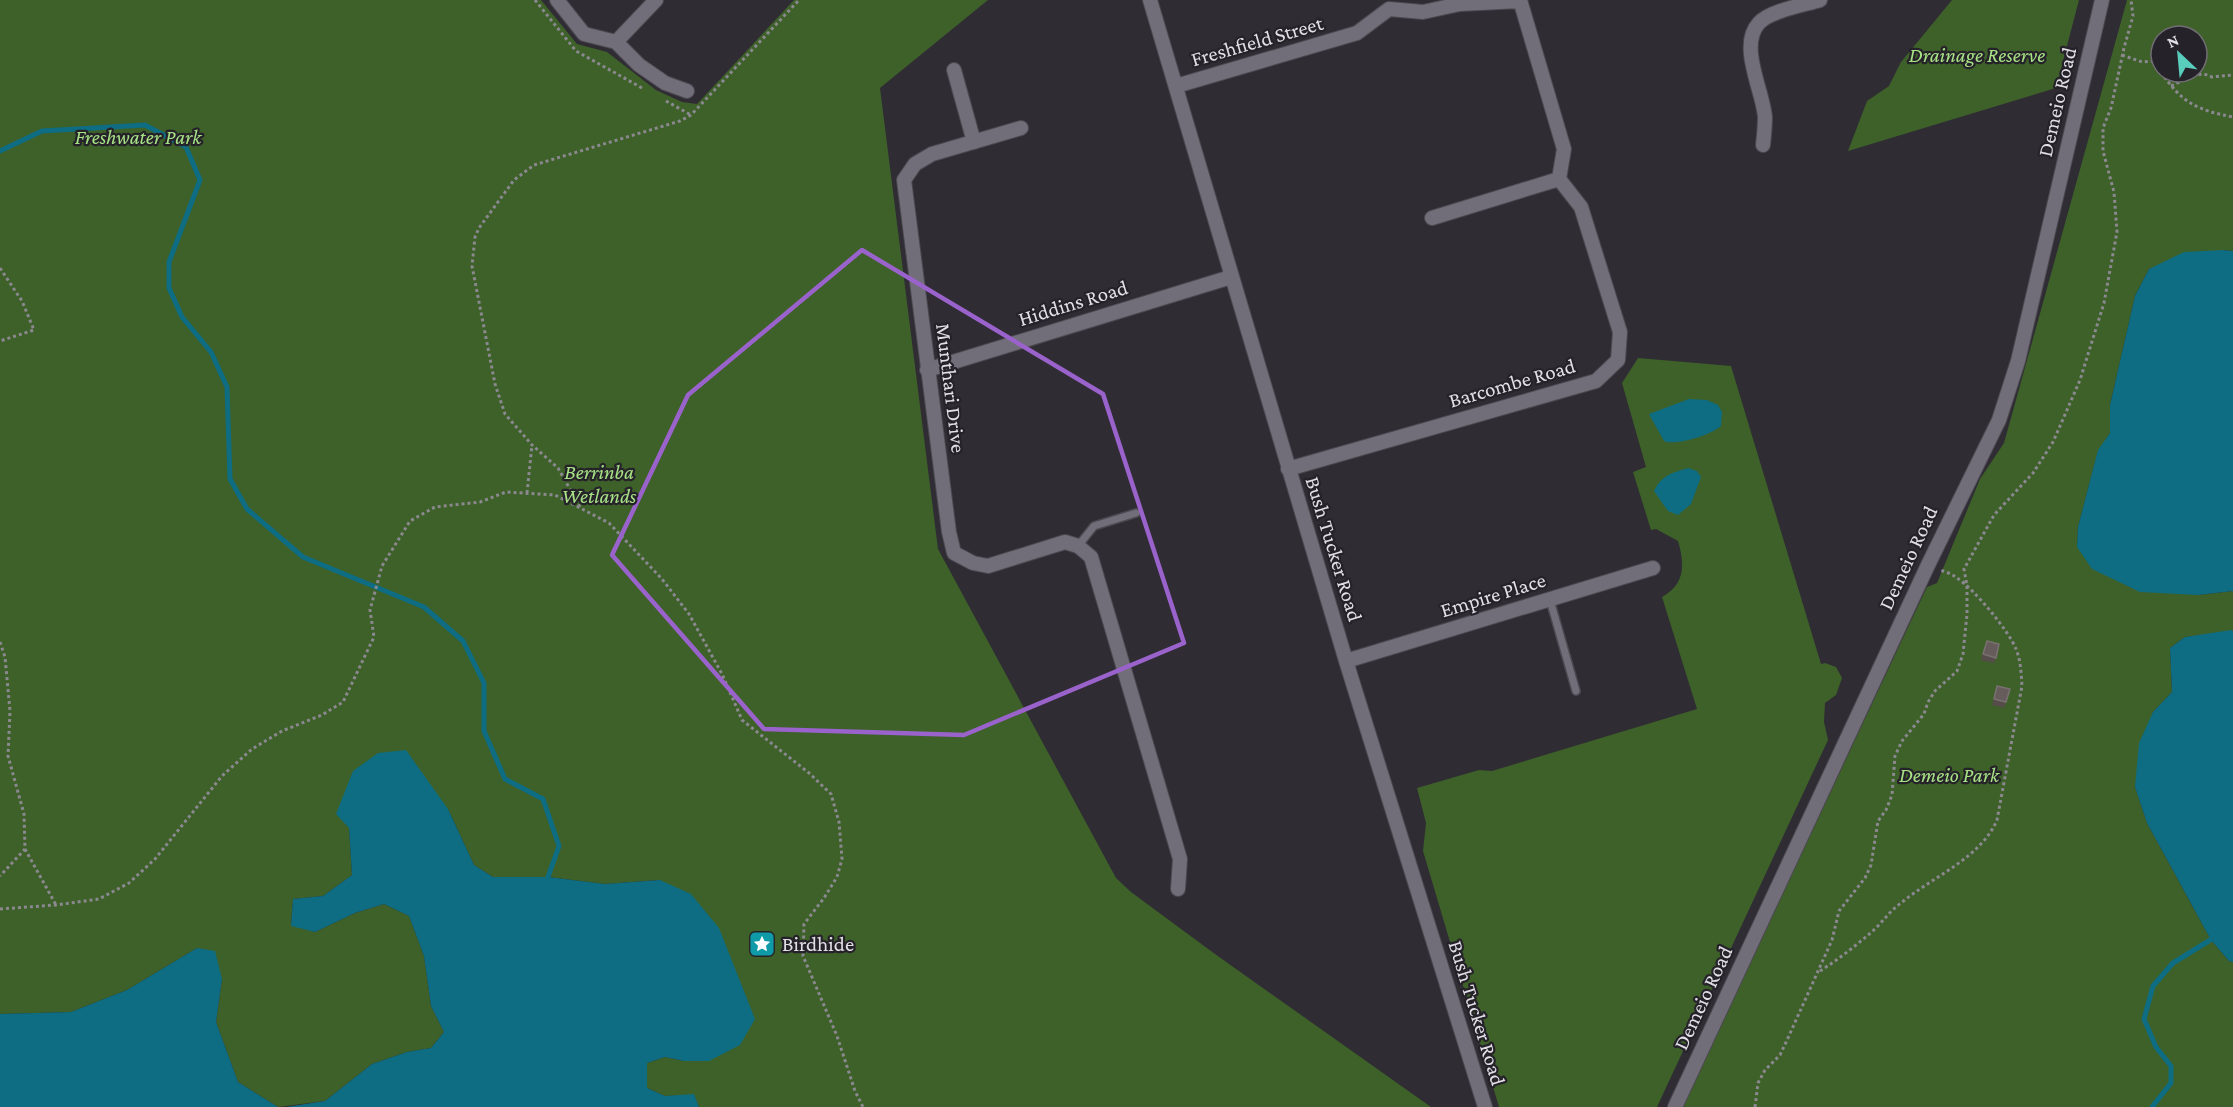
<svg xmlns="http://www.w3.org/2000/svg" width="2233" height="1107" font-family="'Crimson Pro',serif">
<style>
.green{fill:#3e6029;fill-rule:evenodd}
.water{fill:#0e6d82}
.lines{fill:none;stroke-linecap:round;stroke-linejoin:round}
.stream{stroke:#0e6d82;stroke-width:5}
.lane-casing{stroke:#4c4951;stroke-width:10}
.street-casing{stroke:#4c4951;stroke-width:16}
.path{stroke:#8b8990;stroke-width:3;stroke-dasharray:3 3;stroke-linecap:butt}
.lane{stroke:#726e79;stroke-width:7}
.street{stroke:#726e79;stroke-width:14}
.wall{fill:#564c4a}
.building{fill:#665c5b;stroke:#797170;stroke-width:1.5}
.marked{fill:none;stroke:#9a62cb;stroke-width:4.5;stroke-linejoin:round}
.labels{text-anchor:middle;stroke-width:4.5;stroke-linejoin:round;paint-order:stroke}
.street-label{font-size:21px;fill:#e2e0e6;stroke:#25222a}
.park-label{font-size:21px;font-style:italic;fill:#a7e285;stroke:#25222a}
.poi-label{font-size:21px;fill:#e2e0e6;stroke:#25222a;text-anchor:start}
</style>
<rect width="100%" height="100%" fill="#2f2c34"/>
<path class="green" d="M0 0H541L577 44 607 52 656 90 682 102 697 104 794 0H988L880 88 938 549 1116 878 1131 892 1215 954 1431 1107H699L694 1095 665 1096 647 1088V1063L665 1057 684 1061 660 880 605 884 548 877H493L474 865 448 809 349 828 352 875 323 896 293 899 291 925 315 932 355 913 384 904 409 916 424 956 431 1006 444 1032 431 1048 407 1052 372 1064 325 1101 278 1107 238 1082 216 1022 222 979 197 948 127 990 71 1012 0 1014Z
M1952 0H2079L2056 88 1848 151 1867 101 1889 86 1901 62Z
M2127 0H2233V251L2223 250 2149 269 2135 296 2110 405V433L2098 451 2078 527 2077 547 2198 595 2233 591V631L2185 637 2170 648 2172 692 2153 712 2135 787 2147 823 2211 940 2229 961 2233 962V1107H1682L1927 587 1937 583 1980 479 2004 443ZM2161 36H2197V72H2161Z
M1638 358 1731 366 1821 664 1825 663 1836 667 1842 678 1836 695 1825 703 1824 722 1828 740 1657 1107H1499L1423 851 1426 823 1417 788 1479 770 1492 771 1697 709 1662 597C1685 584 1685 565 1678 541L1656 529 1651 530 1633 472 1646 467 1622 383Z"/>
<path class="water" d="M2223 250 2233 251V591L2198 595 2140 592 2092 569 2077 547 2078 527 2098 450 2110 433V405L2135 296 2149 269 2184 252Z
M1689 399 1707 400 1718 405 1722 412 1721 426C1711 435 1676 446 1664 441L1649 414Z
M1688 468 1697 471 1701 477 1691 504 1678 515 1668 511 1654 491C1662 475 1672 473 1688 468Z
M2231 630 2233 631V962L2229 961 2211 940 2147 823 2135 787 2139 743 2153 712 2172 692 2170 648 2185 637Z
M406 750 448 809 474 865 493 877H548L605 884 660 880 691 894 719 928 755 1019 740 1045 709 1061H684L665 1057 647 1063V1088L665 1096 694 1094 699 1107H286L325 1101 372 1064 407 1052 431 1048 444 1032 431 1006 424 956 409 916 384 904 355 913 315 932 291 926 293 899 323 896 352 875 349 828 336 814 353 771 378 753Z
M197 948 215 951 222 979 216 1022 238 1082 278 1107H0V1014L71 1012 127 990Z"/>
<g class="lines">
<path class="stream" d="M0 151 42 131 145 125 186 147 200 180 169 262V288L182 317 211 352 227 387 230 479 247 509 303 557 424 607 463 641 484 683V731L505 779 543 799 559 846 548 877
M2152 1107 2171 1083V1066L2156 1047 2144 1019 2153 986 2173 963 2215 937"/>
<defs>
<path id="lane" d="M1078 546 1094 526 1136 513
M1550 600 1576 691"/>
<path id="street" d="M557 0 584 34 616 42 639 65 665 83 687 91
M1150 0 1346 661 1485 1107
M616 42 656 0
M954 70 974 142
M1176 86 1357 33 1389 9 1423 12 1460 4 1520 1
M1021 128 932 154 915 164 904 180 949 532 954 553 973 563 988 566 1065 542 1078 546 1091 557 1180 859 1178 889
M1763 145C1764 136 1765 126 1765 117 1763 91 1738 45 1759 23 1769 11 1804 5 1820 0
M1432 218 1559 179
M927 370 1231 277
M1288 469 1596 381 1618 360 1620 332 1581 207 1559 179 1564 149 1520 0
M1346 661 1653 568
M1675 1107 1928 565 1999 420 2018 361 2102 0"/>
</defs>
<use href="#lane" class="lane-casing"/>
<use href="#street" class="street-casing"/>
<path class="path" d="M535 0 576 51 642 88
M2122 55 2142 62 2152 61 2161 72
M2161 72C2182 103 2197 110 2233 117
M2171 86 2194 75 2204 74 2212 77 2232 75
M666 101 691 115
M0 268 22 301 34 330 0 341
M527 493 532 445
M580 507 558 468 532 445 505 414 495 384 472 266 475 237 479 228 514 180 534 165 680 121 691 115 799 0
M0 642 5 657 10 711 8 756 24 814 25 849 0 876
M25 849 56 905
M0 909 56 905 99 899 129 883 155 859 222 776 252 749 282 731 322 715 343 702 374 637 370 610 382 566 410 521 435 507 480 502 506 492 555 495 609 523 662 579 689 614 722 674 742 720 809 773 831 794 839 822 842 859 837 877 824 898 804 924 803 956 837 1036 855 1091 863 1107
M1820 971C1839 959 1858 944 1875 929 1884 920 1891 910 1901 903 1932 877 1981 858 1997 820L2022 686C2021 673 2021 661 2016 649 2009 631 1974 589 1957 578 1952 574 1946 572 1940 570
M1755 1107 1758 1083 1765 1070 1780 1055 1788 1038 1832 940 1839 911 1865 878 1871 865 1878 821 1886 810 1892 795 1895 756 1902 741 1924 714 1928 702 1935 691 1957 671 1963 654 1967 614V586L1964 569 1994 515 2033 473 2053 442 2080 380 2104 303 2117 232 2114 192 2103 151V128L2111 108 2124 48 2133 16 2131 0"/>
<use href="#lane" class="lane"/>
<use href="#street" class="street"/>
</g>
<path class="wall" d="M1985 646 1996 658 1994 663 1981 660Z
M1997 686 2006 702 2004 708 1992 705Z"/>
<path class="building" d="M1987 641 1999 644 1996 658 1983 654Z
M1997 686 2010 689 2006 702 1994 699Z"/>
<path class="marked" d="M862 250 1103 394 1184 643 964 735 764 729 612 555 688 395Z"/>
<defs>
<symbol id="sight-square" viewBox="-11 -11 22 22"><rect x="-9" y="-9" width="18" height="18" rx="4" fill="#0f9aa8" stroke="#25222a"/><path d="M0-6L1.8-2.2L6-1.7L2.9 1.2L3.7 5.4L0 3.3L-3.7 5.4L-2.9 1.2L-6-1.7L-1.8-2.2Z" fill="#fff"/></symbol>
</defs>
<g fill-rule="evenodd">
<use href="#sight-square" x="747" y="929" width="30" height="30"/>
</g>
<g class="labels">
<g class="street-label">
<text transform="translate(1257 41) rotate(-16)" y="7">Freshfield Street</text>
<text transform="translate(2057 102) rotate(-77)" y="7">Demeio Road</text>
<text transform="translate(1073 303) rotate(-17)" y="7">Hiddins Road</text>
<text transform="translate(1512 383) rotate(-16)" y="7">Barcombe Road</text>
<text transform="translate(951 388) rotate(83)" y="7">Munthari Drive</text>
<text transform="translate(1334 549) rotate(73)" y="7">Bush Tucker Road</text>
<text transform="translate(1908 558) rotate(-65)" y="7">Demeio Road</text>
<text transform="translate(1493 595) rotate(-17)" y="7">Empire Place</text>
<text transform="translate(1703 998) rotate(-65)" y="7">Demeio Road</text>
<text transform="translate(1477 1013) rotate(73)" y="7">Bush Tucker Road</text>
</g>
<g class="park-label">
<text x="1977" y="62">Drainage Reserve</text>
<text x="138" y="144">Freshwater Park</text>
<text x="599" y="479">Berrinba<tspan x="599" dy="24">Wetlands</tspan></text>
<text x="1949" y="782">Demeio Park</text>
</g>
<g class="poi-label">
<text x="782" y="951">Birdhide</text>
</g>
</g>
<g transform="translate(2179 54) rotate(334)"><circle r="28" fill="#25222a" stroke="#716e75" stroke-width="1.5"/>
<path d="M0-4.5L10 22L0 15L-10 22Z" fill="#5acebc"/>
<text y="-9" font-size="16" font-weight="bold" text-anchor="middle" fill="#e2e0e6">N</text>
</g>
</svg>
